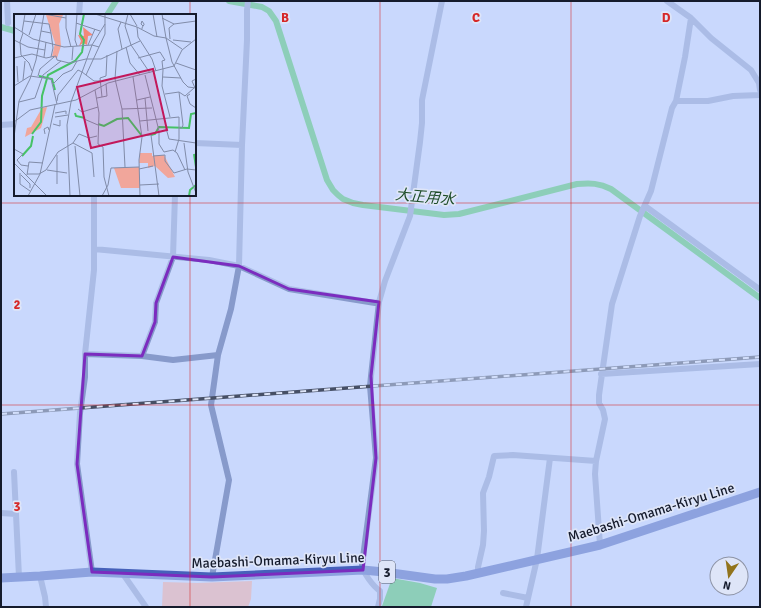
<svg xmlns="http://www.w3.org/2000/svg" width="761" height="608" font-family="Signika,'Noto Sans JP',sans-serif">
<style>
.green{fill:#f1a69b}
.water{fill:#46c266}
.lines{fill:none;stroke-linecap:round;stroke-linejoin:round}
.canal{stroke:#46c266;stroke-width:6}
.street{stroke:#879acb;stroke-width:6}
.primary{stroke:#4661ba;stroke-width:9}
.rail-casing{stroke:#464f65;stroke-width:3.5}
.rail{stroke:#dee5f8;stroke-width:2;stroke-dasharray:6;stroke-linecap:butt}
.marked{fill:none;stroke:#7b2cbf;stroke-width:3;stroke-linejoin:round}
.grid{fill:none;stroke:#d62828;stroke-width:1;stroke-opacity:0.55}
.labels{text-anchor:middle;stroke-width:3.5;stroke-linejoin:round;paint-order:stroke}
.shield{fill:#dee5f8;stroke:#515869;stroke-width:1}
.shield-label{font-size:13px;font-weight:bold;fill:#151b2c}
.street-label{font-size:14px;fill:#151b2c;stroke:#dee5f8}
.water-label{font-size:15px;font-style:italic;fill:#1e4d29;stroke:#dee5f8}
.inset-river{fill:none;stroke:#46c266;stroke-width:2}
.inset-road{fill:none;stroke:#818ca9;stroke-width:1}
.view{fill:#c2185b;fill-opacity:0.15;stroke:#c2185b;stroke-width:2}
.inset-edge{fill:none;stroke:#151b2c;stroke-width:2}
.grid-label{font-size:13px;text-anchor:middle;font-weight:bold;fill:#d62828;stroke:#dee5f8;stroke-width:3.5;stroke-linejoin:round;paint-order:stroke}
</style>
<rect width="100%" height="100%" fill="#c9d8fd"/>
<path class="green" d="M252 581 251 599 248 607H162L163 582 197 583Z"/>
<path class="water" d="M392 578 420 583 437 588 431 607H383L382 606Z"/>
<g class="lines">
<path class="canal" d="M229 1 262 7 269 11 276 21 327 180 333 190 338 195 343 199 353 203 363 205 444 215 459 214 577 184C591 183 599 183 611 189L760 298
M107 15 116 1
M1 27 15 31"/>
<path class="street" d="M7 1 8 23
M79 15 80 1
M691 18 711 38 751 70 759 83 760 90
M676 101H708L733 96 760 95
M1 125 15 124
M195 143 242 145
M645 206 759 289
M94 249 209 260 239 266 289 289 375 303 379 302
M85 354 142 356 173 360 218 355
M142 356 155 322 156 303 173 257 175 195
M601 374 760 364
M14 472 19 577
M1 513 16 514
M600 545 595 474 596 461 605 419 603 410 599 403V395L612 304 640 216 651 191 672 108 676 101 685 57 691 18 667 1
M92 572 77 464 80 413 85 377V354L94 270V195
M123 574 146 607
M478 574V567L483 545 484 531 483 493 489 477 494 456 513 455 596 461
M40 576 45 597 46 607
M212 577 229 480 211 405 218 355 231 309 239 266 242 145 247 40V10L248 1
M503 593 528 598
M378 607 380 599V591C373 586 363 573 362 565L376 458 370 386 371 376 379 302 385 281 410 216 420 142 422 123V100L442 1
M526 607 537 559 550 458"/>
<path class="primary" d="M1 578 40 576 92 572 212 577 363 570 384 572 435 579H447L466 576 600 545 760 492"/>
<defs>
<path id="rail" d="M1 414 760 357"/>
</defs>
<use href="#rail" class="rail-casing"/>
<use href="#rail" class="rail"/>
</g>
<path d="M0 0H761V608H0ZM173 257 239 266 289 289 379 302 371 376 376 458 363 570 212 577 92 572 77 464 85 354 142 356 155 322 156 303Z" fill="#c9d8fd" fill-opacity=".55" fill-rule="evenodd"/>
<path class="marked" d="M173 257 239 266 289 289 379 302 371 376 376 458 363 570 212 577 92 572 77 464 85 354 142 356 155 322 156 303Z"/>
<path class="grid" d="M190 1V15M380 1V607M571 1V607M190 195V607M1 203H760M1 405H760"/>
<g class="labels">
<rect class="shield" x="379" y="561" width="16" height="22" rx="3"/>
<g class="shield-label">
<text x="387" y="577">3</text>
</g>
<g class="street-label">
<text transform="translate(651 512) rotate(-17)" y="5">Maebashi-Omama-Kiryu Line</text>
<text transform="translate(278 560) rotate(-2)" y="5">Maebashi-Omama-Kiryu Line</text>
</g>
<g class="water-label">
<text transform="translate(425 197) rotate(5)" y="5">大正用水</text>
</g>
</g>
<g transform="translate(14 14)">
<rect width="182" height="182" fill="#c9d8fd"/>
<path d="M44 0 49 1 45 10 47 32 43 44 38 43 41 29 32 1ZM33 93 27 114 11 123 13 114 17 113 28 94ZM126 139H138V142L150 141 161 163 154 164 141 152 134 154V149H125ZM125 153 126 174H107L100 154Z" fill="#f1a69b"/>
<path d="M69 13 79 21 74 22 73 31 69 29 65 32 67 27 64 21 70 22Z" fill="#f48778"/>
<path class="inset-river" d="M25 62 38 65 41 76M61 99 62 102 71 104M84 110 90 112 103 105 114 104 128 122M18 120 27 108 28 82 34 61 61 47 68 38 70 26 66 20 70 0M137 121 141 120 145 113 175 114 177 100 182 99M180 140 182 153M8 142 17 132 19 122M175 182 176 176 182 171"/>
<path class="inset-road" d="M30 0 52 4M52 0V14L57 33M63 0 61 26 63 32M81 0 123 13 140 22 152 24 158 48 169 68 174 73 182 74M114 0 111 12 117 31 136 59M116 0 123 12M139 0 143 23M148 0 152 24 168 35M148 4 160 10M10 7 35 10 37 19M107 8 104 15 108 35M62 9 86 17M0 13 19 25 50 33 78 31 85 33M123 13 124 23 138 45 142 57M128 15V14L129 12 130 11V10L128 7 127 10 129 12M27 17 37 19 39 34 37 43M8 18 11 0M9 19 6 28 7 41 15 49 18 57M15 21 22 0M156 25 155 14 160 10 182 7M0 26 14 33 31 36M159 26 177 28M74 31 81 15M112 33 116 49 126 61M103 37 101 65 108 95 111 153M42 42 43 46 55 49 72 45M30 43 32 28M0 44 18 40 32 44 42 42M124 44 146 38 151 46 148 47 149 56M72 45H87L126 27M58 46 59 33M162 49 182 56M3 52 4 68M160 52 168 36 182 25M149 56 148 72 156 103M68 58 80 67H86M72 61 91 20V0M131 61 145 117V130L150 138 159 136 163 139 171 156M24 62 26 55 40 43M119 63 128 123 125 146 126 182M149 63 167 64M9 66 11 47M39 70 49 60 58 56 63 47M0 72 16 62 37 65 43 90M181 74 178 67 182 65M81 76 85 99 84 130 89 133 90 163 95 182M151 80 165 78 171 82 180 74M176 80 173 82 176 90 182 94M88 83 86 64 92 62 93 41M83 84 93 82 92 70M131 84 134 117M123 86 136 83M43 87 44 81 64 56 68 58M5 88 21 84 29 61 47 47M64 95 68 98 84 93M108 95 138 94M41 99 52 97V100M41 103 54 101M70 105 84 111M126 107 165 103V125L161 138M0 108 16 96 62 86 94 69 160 52M39 110 46 112V106M152 114 155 125 182 129M165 114H168L169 111 165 78M31 120 30 115 34 113 35 116M128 122 137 121 145 182M0 123 5 87 16 65 22 46 30 0M59 129 78 139 80 163M170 129 174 158 182 179M61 132 66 182M0 135 9 140 3 146 7 151 14 152M43 141V170M139 142 151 141V147L160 159 173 155 182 156M0 149 33 182M125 155 139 152M33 156 53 159M6 159V170L16 177M13 160H25L32 156 44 138 59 129 65 120 75 124 83 122M7 161 16 170V174M13 161 15 148 29 149M126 171 145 170M14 182 26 160 41 91M56 182 53 111 57 88 78 31 91 10M88 182 94 171 97 154 125 153"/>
<path class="view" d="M139 55 153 116 77 134 63 73Z"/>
<rect width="182" height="182" class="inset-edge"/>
</g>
<g class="grid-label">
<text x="285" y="22">B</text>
<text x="476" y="22">C</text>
<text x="666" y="22">D</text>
<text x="17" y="309">2</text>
<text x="17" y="511">3</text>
</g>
<rect width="761" height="608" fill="none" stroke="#151b2c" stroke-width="4"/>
<g transform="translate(729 576) rotate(193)"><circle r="19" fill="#dee5f8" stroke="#8e94a6"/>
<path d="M0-3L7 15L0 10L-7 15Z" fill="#92741b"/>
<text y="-6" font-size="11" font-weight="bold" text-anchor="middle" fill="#151b2c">N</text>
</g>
</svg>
